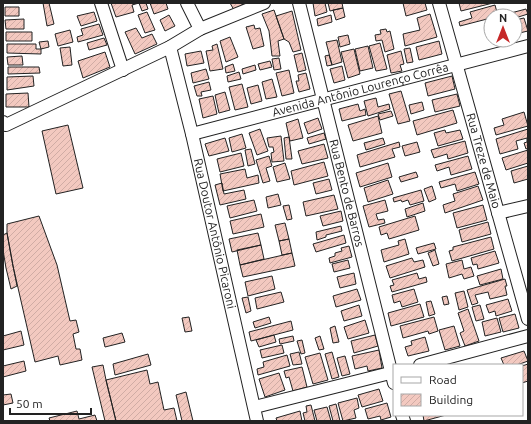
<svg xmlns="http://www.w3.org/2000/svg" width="531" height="424" font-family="Ubuntu,sans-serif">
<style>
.building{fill:url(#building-hatch);stroke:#222}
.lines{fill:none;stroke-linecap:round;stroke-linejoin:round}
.minor-casing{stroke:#222;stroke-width:14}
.minor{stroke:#fff;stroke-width:12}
.labels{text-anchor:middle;stroke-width:3;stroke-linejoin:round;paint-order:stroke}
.street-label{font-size:12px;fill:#222;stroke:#fff}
</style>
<defs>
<pattern id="building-hatch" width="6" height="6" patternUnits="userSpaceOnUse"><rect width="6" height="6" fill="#f3c9c0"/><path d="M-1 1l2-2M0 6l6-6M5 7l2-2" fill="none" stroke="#d0aca5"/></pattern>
</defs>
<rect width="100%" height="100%" fill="#fff"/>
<path class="building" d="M43 3H49L54 24 47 26Z
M111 3H139L132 5 134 12 116 17Z
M139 3H146L148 9 142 11Z
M150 3H166L168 9 154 14Z
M230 3H245L234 10Z
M313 3H325L327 12 315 16Z
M328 3H342L343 8 330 11Z
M403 3H425L427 10 406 16Z
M459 3H493L461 11Z
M495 5 498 16H491V18L460 26 459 22 472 18 470 12Z
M5 7H19V16H5Z
M343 8 345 17 336 20 333 10Z
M526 9 528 14 515 18V16H508L507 14Z
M274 10 284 39 278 41 280 56H272L269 31 262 14Z
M292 11 301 50 293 52 289 42 284 39 276 16Z
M94 12 97 21 81 26 77 16Z
M147 12 155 30 145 33 138 15Z
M430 14 437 37 405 46 403 34 420 30 417 18Z
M169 15 175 26 165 31 160 20Z
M331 15 332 22 318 26 317 19Z
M524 18 528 31 515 34V20Z
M24 19V29H6L5 20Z
M99 24 103 35 78 42 77 37 83 35 81 29Z
M254 25 255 29 260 28 264 46 253 49 246 27Z
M136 28 142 38 152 34 157 44 135 54 125 32Z
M386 29 387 32 390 31 394 49 385 52 382 40 376 41 375 35 381 34 380 30Z
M70 30 73 42 58 46 55 34Z
M6 32H32V41H6Z
M348 35 350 44 340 47 338 37Z
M230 37 238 57 226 62 220 41Z
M104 38 107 45 89 50 87 43Z
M337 40 342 62 332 65 326 42Z
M48 41 49 47 41 49 39 42Z
M439 41 442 54 419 60 416 47Z
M380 43 387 69 376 71 369 46Z
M7 44H36V49H41V54L7 53Z
M217 44 223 69 210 71 206 51 213 50 212 46Z
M368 46 373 68 360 71 355 49Z
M70 47 72 65 63 66 60 48Z
M410 48 413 62 407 63 404 49Z
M354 49 360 74 348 78 341 52Z
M201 51 204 63 187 66 185 54Z
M401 51 404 64 400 65 402 71 391 73 387 55Z
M105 52 110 67 83 78 78 61Z
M302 53 306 70 298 72 294 55Z
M329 55 332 65 327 66 325 56Z
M22 56 23 65H8L7 57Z
M279 58 281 69 274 70 272 59Z
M270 61 272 67 260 70 258 64Z
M233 64 235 71 226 73 225 67Z
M255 65 256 70 243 74 242 69Z
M342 66 345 80 334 83 330 69Z
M8 67H39L40 73 8 74Z
M206 69 209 79 193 83 191 73Z
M289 70 294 93 282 96 276 73Z
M239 72 241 79 228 82 227 76Z
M306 73 310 89 299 92 296 81H299L298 75Z
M33 76 34 86 7 90V77Z
M452 76 455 89 428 96 425 83Z
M272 79 277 97 266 99 262 82Z
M209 82 211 90 201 92 202 96H197L194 86Z
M242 84 248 107 235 110 229 87Z
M258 85 262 101 251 104 247 88Z
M401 91 410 121 398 124 389 94Z
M225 92 230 110 219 113 215 95Z
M28 93 29 107H6V94Z
M457 94 460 106 435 112 432 100Z
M213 96 217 114 203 118 199 99Z
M376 98 378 107 389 104 390 109 368 116 364 101Z
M422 102 424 110 411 114 409 105Z
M358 104 360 111 365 109 366 115 342 121 339 109Z
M453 110 457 123 417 135 413 121Z
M391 111 393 116 380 120 378 114Z
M524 112 528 126 496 135 494 128 504 125 502 119Z
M378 116 382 133 353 141 348 125Z
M318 118 322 129 308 134 304 123Z
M298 119 303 138 290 141 286 123Z
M68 125 83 188 56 194 42 131Z
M260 129 268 151 257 155 249 133Z
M528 129V148L526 149 524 143 527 142V138L516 141 518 149 500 154 496 139Z
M445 130 446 133 460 130 463 139 438 146 434 133Z
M324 133 326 139 309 144 307 138Z
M242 134 246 148 232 152 229 138Z
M281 136 284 161 272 162 271 153 274 152 273 147H269L267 138Z
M289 137 292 159H286L284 138Z
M225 138 229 151 209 156 205 144Z
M383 138 385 144 366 150 364 143Z
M465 141 468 153 448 159 447 154 434 158 431 150Z
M399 142 400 147 392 149 395 157 360 167 357 155Z
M417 142 420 152 405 156 402 146Z
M324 144 328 158 302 164 298 151Z
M251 149 255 164 248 166 245 150Z
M528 150V163L506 170 502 158Z
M241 153 244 166 220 172 217 159Z
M269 156 272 166 266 168 270 181 263 183 256 160Z
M468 156 472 169 451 175 449 167 437 171 435 165Z
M324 162 328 176 294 185 291 171Z
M285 163 290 179 277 182 273 167Z
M388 163 392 177 360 187 356 173Z
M528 166V179L514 183 511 171Z
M245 169 247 178 258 175 259 183 223 191 220 174Z
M416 172 418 177 401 182 399 177Z
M475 172 479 184 457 191 455 184 441 188 439 182Z
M329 179 332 190 316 194 313 183Z
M388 180 393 194 368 202 364 188Z
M222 183 224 194 244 190 246 199 220 205 215 185Z
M432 186 436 199 429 202 424 189Z
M478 186 483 200 445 213 443 205 455 201 453 194Z
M421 190 424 201 410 205 408 200 402 202 401 200 394 202 393 198Z
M278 194 281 205 268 208 266 197Z
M334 195 338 209 306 216 303 202Z
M254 200 257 211 230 218 227 206Z
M385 200 388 211 376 214 378 220 384 219 385 223 369 227 363 206Z
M423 203 425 211 407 217 405 209Z
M289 205 292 219 287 220 283 206Z
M483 205 487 220 457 228 453 213Z
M341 211 343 221 323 226 320 216Z
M261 214 264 227 233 234 230 221Z
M39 216 57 265 70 321 76 320 79 332 73 334 76 349H80L82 360 60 365 58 356 35 362 13 266 7 233V224Z
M415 216 419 230 389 239 387 233 381 235 379 227Z
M488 222 491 234 462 242 459 230Z
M285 223 289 239 279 241 275 225Z
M341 226 342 231 326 235V237L317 240 316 232Z
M7 233 13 266 17 286 11 289 6 268 3 250V235Z
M258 233 261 245 232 252 229 239Z
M344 235 346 243 316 252 313 244Z
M491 237 494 249 452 261 449 251 453 250V247Z
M289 239 292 253 282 255 279 241Z
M405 239 409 254 384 262 381 250 399 245 398 241Z
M434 243 436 249 418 254 416 248Z
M261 245 264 259 240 265 237 250Z
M349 246 352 257 330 263 329 258 335 256V253L342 251 341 248Z
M435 250 439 264 433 266 428 253Z
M495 251 499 263 478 269 477 264 473 265 471 258Z
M292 253 295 266 243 277 240 265Z
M412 258 414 262 423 260 425 267 390 278 386 266Z
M348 260 350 268 334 272 332 264Z
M462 260 464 269 471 267 474 276 464 279 462 274 449 278 446 264Z
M501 269 503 279 480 285 477 276Z
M354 273 356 284 340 288 337 277Z
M417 273 419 279 426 277 427 282 392 292 390 286 394 285 392 280Z
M272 276 275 289 248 296 245 282Z
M505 279 507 286H505L507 295 490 299 488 292 475 295 478 303 472 305 467 290Z
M357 289 361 300 336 307 333 296Z
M414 289 418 302 402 307 400 301 394 303 392 295Z
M464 291 468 307 459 310 455 293Z
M281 292 284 302 257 309 255 298Z
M447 296 449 304 444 305 442 297Z
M248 297 251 311 246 313 242 298Z
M508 299 512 311 496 316 495 311 489 313 486 305Z
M431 301 435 314 429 316 426 302Z
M420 304 424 317 391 326 388 313Z
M359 305 362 316 344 321 341 311Z
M480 305 484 319 476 321 472 307Z
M468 309 479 341 465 346 460 333 464 331 458 313Z
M515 314 519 328 503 332 499 318Z
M189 317 192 331 185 332 182 318Z
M269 317 271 323 255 328 253 322Z
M434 317 438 331 429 334 428 331 403 338 400 326Z
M497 318 501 332 485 336 482 322Z
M365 320 369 333 348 339 344 327Z
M291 321 293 330 251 341 249 332Z
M335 326 339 342 333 343 330 328Z
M454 326 460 346 445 350 439 330Z
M21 331 24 345 3 350V336Z
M122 333 125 342 105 347 103 338Z
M274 335 276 342 259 347 256 340Z
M375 335 378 346 354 353 351 341Z
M293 336 294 341 280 344 279 339Z
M320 336 324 349 319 350 315 338Z
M425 337 429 351 408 356 405 347 412 345 411 341Z
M302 340 305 353 301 354 297 341Z
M282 345 284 353 262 358 260 350Z
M379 350 382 368 368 371 367 366 355 369 352 356Z
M524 351 528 361 517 365H504L501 358Z
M299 352 302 364 293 365 290 354Z
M332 352 339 377 332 379 325 354Z
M320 353 328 380 313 384 305 357Z
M148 354 151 365 115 375 113 364Z
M287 355 290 366 258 375 257 369 264 367 263 362Z
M345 356 350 374 342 376 337 358Z
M24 361 26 371 3 377V366Z
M528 364V381L522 383V366Z
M103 365 106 380 116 421H105L92 367Z
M302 367 307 387 293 391 289 377 286 378 284 371Z
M147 370 150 384 158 382 164 410 174 408 177 421H116L106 380Z
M279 373 285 390 265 397 259 379Z
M379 389 383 401 362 407 358 395Z
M186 392 193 421H182L176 395Z
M11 394 13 403 3 405V395Z
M357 398 359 408 354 410 356 418 343 421 338 403Z
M387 403 391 417 381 420 380 416 368 419 365 409Z
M336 404 340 421H333L329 406Z
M311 405 315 421H305L303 413 307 412 306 406Z
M327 407 331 421H317L314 410Z
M77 411 79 419 95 415 97 421H50L49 418Z
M300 411 302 421H277L276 418Z
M423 415H446L424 421Z"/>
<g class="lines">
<defs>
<g id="minor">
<path d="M101 3 123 70"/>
<path d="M187 3 200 29"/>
<path id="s1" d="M299 3 394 383"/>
<path id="s2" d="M439 3 528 319"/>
<path id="s3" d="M170 47 192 134 257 421"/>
<path d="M3 122 6 125 170 47 200 29 264 3"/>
<path id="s4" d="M192 134 528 46"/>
<path d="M498 213 528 206"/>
<path d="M420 365 528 336"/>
<path d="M255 407 394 372"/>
<path d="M402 415 404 421"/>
</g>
</defs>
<use href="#minor" class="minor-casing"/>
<use href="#minor" class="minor"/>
</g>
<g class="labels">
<g class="street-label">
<text dy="4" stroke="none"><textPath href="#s4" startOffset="174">Avenida Antônio Lourenço Corrêa</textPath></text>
<text dy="4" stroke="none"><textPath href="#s2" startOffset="164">Rua Treze de Maio</textPath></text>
<text dy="4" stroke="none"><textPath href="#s1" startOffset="196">Rua Bento de Barros</textPath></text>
<text dy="4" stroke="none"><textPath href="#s3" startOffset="192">Rua Doutor Antônio Picaroni</textPath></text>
</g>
</g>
<rect width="531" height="424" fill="none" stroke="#222222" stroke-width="8"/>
<rect x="393" y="364" width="130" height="52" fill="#ffffff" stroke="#a7a7a7"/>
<rect x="401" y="377" width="20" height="6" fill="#ffffff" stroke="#a7a7a7"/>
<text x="429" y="384" font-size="12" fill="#222222">Road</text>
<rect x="401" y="394" width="20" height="12" fill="url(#building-hatch)" stroke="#a7a7a7"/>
<text x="429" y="404" font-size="12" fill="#222222">Building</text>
<g transform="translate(503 28)"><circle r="19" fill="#ffffff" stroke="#a7a7a7"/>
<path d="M0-3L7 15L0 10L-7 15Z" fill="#c62828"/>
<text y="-6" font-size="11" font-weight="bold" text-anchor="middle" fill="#222222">N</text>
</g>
<path d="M10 408v6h81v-6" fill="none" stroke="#222222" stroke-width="2"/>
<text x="16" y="408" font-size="12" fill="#222222" stroke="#ffffff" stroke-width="3" paint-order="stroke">50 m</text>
</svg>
